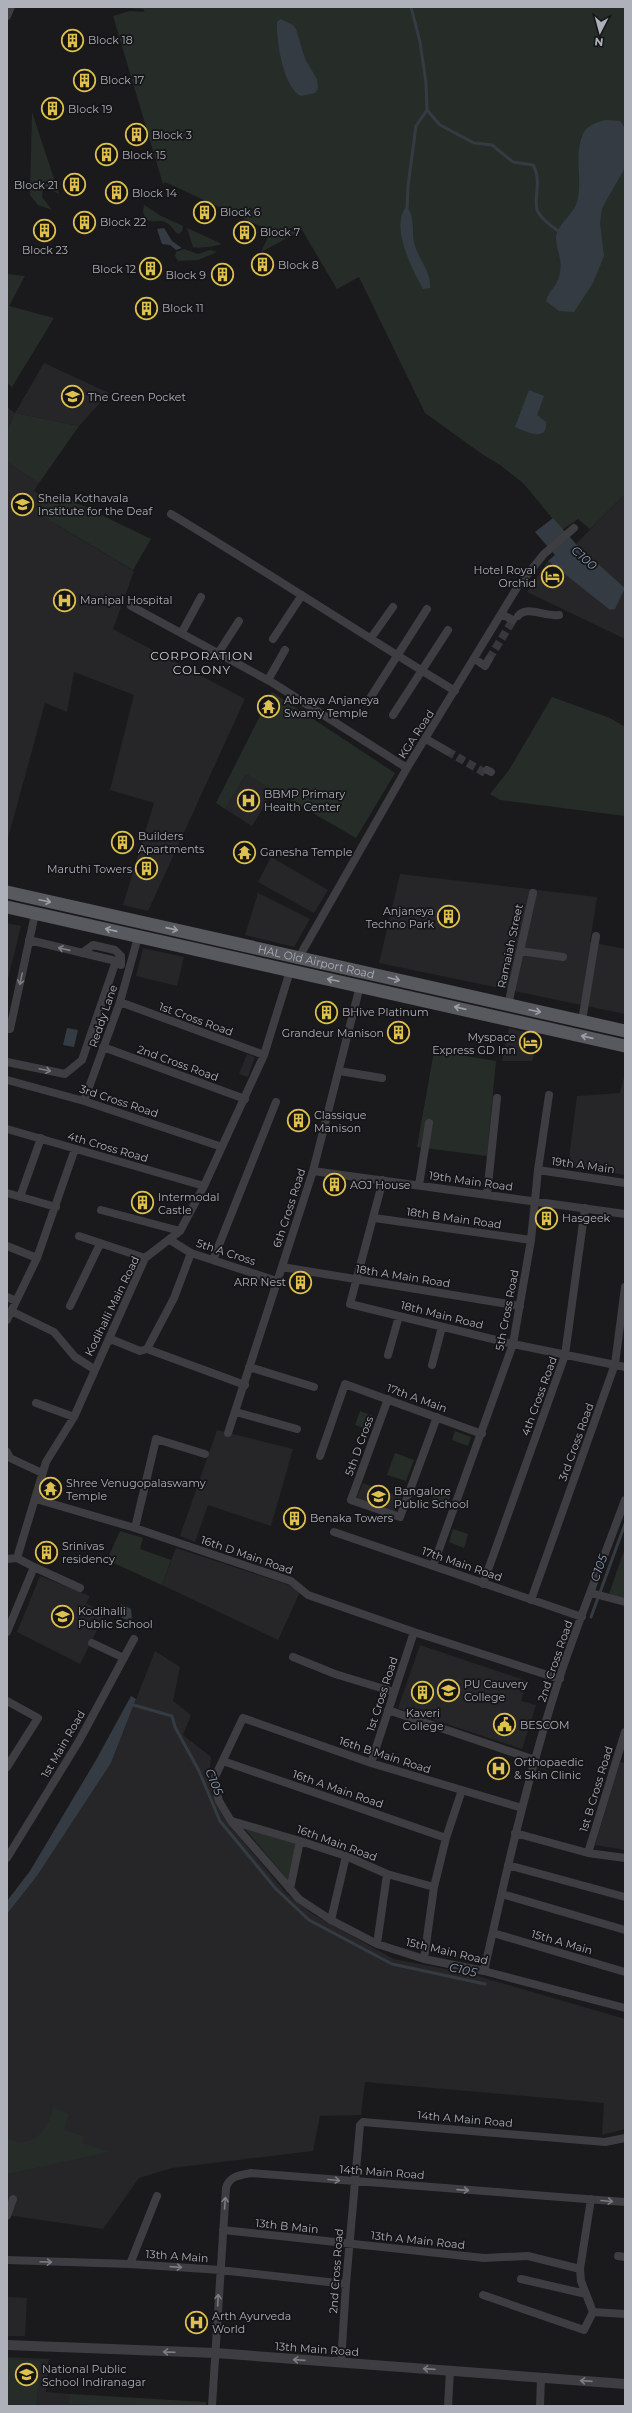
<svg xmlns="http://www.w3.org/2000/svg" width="632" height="2413" font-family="Montserrat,sans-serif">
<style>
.built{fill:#262628}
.green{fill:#262d28}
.water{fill:#353b43}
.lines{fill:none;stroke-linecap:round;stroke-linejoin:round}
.stream{stroke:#353b43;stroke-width:3}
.minor-tunnel{stroke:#38383c;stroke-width:8;stroke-dasharray:8 4;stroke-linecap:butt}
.minor{stroke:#3d3d42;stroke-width:8}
.tertiary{stroke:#3d3d42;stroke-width:10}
.primary{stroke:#58585f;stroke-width:13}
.oneway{stroke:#9d9ea8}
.oneway2{stroke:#7b7c84}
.labels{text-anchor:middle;stroke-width:3.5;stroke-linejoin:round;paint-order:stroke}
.poi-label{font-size:11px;fill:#aeb0ba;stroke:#151517;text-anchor:start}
.street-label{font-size:11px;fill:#aeb0ba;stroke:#151517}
.water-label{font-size:12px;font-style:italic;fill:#8999b0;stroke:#151517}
.neighbourhood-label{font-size:12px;letter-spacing:1px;fill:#cecfd6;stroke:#151517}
</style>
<rect width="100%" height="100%" fill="#1a1a1c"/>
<path class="built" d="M44 363 109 393 79 426 15 413 7 431V407L15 413Z
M7 462 39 483 34 491 44 496 34 511 134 571 113 629 245 699 148 911 123 905 154 803 110 790 134 695 74 672 67 712 45 703 7 842Z
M625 494V639L527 592 548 561 610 610 625 588 576 544Z
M246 774 274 790 252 826 225 809Z
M271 857 328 890 314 913 258 882Z
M400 874 597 897 590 942 625 949V1014L379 963Z
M258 893 310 919 294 947 245 935Z
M7 923 21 926 7 983Z
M143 948 184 957 177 986 136 976Z
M509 1028 540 1036 532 1061H502Z
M247 1054 255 1057 248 1077 239 1074Z
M625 1073V1175L568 1166 577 1096 620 1093Z
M217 1430 293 1449 271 1526 208 1505 195 1542 180 1536Z
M363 1483 401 1497 396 1511 357 1498Z
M176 1548 289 1585 300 1592 278 1640 162 1585Z
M40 1576 90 1596 86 1603 105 1614 80 1664 17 1632Z
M420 1645 527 1681 521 1701 536 1705 522 1749 398 1708Z
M155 1651 180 1667 173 1701 191 1715 183 1735 211 1757 209 1779 212 1794 226 1821 287 1894 314 1915 394 1959 471 1974 625 2019V2129L602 2135 604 2103 365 2082 361 2115 320 2116 313 2151 172 2168 139 2178 103 2229 7 2215V1914L37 1876 111 1763Z
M620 1762 625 1763V1850L595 1845Z
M7 2297 27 2298 25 2336H7Z
M7 2357 49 2359 46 2392 125 2399 124 2406H7Z"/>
<path class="green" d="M106 7H625V494L590 529 578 519 562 530 524 484 500 465 482 454 425 413 359 277 337 289 302 230 261 252 271 231 165 182 163 184 113 16 130 11 145 12 143 9Z
M32 112 59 194 43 185 42 197 52 210 38 205 30 195Z
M144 205 161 216 183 226 182 231 179 234C173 232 173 226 167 223 157 217 148 228 143 212Z
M187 228 222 244C216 246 198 249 193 247Z
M184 249 198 254 210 250 217 252 198 260 178 261 175 256 176 252Z
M7 274 25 276 9 306 54 318 12 387 7 383Z
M15 413 79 426 39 483 7 462V431Z
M44 496 59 505 64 497 151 539 133 570 34 511Z
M272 692 395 773 356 838 246 774 225 809 216 803Z
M552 697 610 718 625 727V816L500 800 490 794 509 770Z
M434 1051 496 1061 487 1156 417 1147Z
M360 1411 375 1417 370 1430 355 1425Z
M455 1431 471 1437 468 1446 452 1440Z
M395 1453 414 1460 406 1481 387 1475Z
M435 1492 450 1497 445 1510 430 1505Z
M453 1529 468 1534 464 1548 449 1542Z
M120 1531 143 1538 140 1549 171 1560 162 1585 107 1560Z
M625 1548V1598L609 1594Z
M239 1822 296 1842 288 1880Z
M53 2107 69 2114 64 2130 84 2136 82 2143 109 2152 7 2174V2139C12 2140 18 2143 23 2142 40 2141 51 2122 53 2107Z
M7 2359 40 2361 36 2406H7Z
M70 2394 206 2402V2406L69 2404Z"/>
<path class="water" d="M281 19 293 25 296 29 305 59 317 79 318 89 315 93 301 96C283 88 276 39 277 22Z
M606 120 620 121 625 128V168L602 208 600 223 604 256 593 283 574 312 559 311 546 301C548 292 557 286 559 277 564 260 556 251 556 238 557 223 576 214 578 198 582 177 574 154 583 134 587 125 597 122 606 120Z
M406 207C415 213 412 232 414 242 417 258 432 272 430 288L423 289C413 271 390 227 406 207Z
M164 228 172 241 182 248 176 250 170 245 162 244 157 229Z
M529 390 544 396 537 415 546 422C548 442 526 432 515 427Z
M553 518 576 544 625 588 615 609 610 610 548 561 555 555 535 532Z
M67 1028 78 1030 74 1047 63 1045Z
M121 1604 131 1609 132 1619 128 1620 122 1618 118 1612Z
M131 1696 136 1699 111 1763 37 1876 7 1914V1901L30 1871 96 1760Z"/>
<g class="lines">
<path class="stream" d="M411 7 420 42 426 83 427 110 440 125 474 143 492 145 513 162 533 165C543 182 532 200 538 212 543 221 553 227 561 233
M407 211 408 186 416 126 427 110
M591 1617 625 1524
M130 1704 172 1716 175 1727 199 1771 220 1821 276 1889 309 1920 392 1964 485 1984"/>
<path class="minor-tunnel" d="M489 659 513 620
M447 751 485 773"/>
<path class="minor" d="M7 16 11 7
M171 514C267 572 360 633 455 691
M131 606 273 683 407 768
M501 614 513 620
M518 616C527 605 544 617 559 615
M182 632 201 597
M371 638 393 607
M273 639 302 595
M219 652 239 621
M475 659 485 666 489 659
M268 680 285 650
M367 703 427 609
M393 715 448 630
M426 739 447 751
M487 770 491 772
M520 951 563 957
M82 953 93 945 115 950 121 956V965
M301 958 303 950 407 768 518 586 544 554 574 528
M120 1002 264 1055
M508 1005 533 893
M582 1021 596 936
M7 1029H10L35 914
M103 1047 245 1099
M7 1062 65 1074 82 1060 116 961 29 940
M339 1071 382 1078
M7 1080 84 1101 222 1147
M84 1101 120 1002 138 937
M7 1129 204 1186
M538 1170 625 1183
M313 1171 625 1214
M383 1180 350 1304 513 1344 625 1367
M419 1185 429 1123
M7 1193 56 1207
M487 1195 497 1098
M20 1197 41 1138
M101 1210 180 1231
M374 1218 531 1240
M79 1236 145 1258
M170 1240 191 1253 277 1281
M7 1246 37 1258
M213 1260 276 1102
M282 1267 520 1306
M7 1297 16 1301
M70 1306 100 1244
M11 1311 54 1332 75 1357 94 1369
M7 1320 37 1258 75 1149
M108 1341 113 1340 140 1351 147 1349 245 1385
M147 1349 174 1298 191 1253
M388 1355 399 1316
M432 1365 442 1327
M249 1367 314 1387
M388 1399 351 1500 400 1517 437 1417
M36 1403 74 1417
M236 1412 297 1429
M228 1433 313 1171 360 986
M7 1452 10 1458 42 1473
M320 1456 345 1384 482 1434
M36 1499 135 1528 291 1581 308 1595 414 1632 560 1679
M135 1528 156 1439 205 1454
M334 1532 582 1617
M7 1559 17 1558
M433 1566 513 1344 531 1240 538 1170 549 1095
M34 1567 80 1588
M483 1584 565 1355 585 1208
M591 1593 625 1602
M531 1600 615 1364 625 1287
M7 1632 34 1567 17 1558 46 1462 74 1417 145 1258 180 1231 204 1186 264 1055 290 971
M92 1643 124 1658
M293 1657 335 1674 394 1692
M7 1701 38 1718 7 1767
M388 1710 535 1760
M223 1761 446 1838
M371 1763 414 1632
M522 1808 371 1763 243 1718 213 1781 219 1801 231 1821 299 1899 331 1920 377 1944 424 1959 484 1971 625 2008
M232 1821 300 1841 346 1856 387 1874 434 1887
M515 1833 588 1853 625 1858
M588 1853 625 1732
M7 1858 79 1741 134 1639
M508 1865 625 1897
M290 1889 300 1841
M502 1894 625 1930
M331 1920 346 1856
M493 1933 625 1972
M377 1944 387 1874
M424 1959 434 1887 446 1838 462 1790
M484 1971C506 1873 528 1775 559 1679 579 1619 603 1560 625 1500
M591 2199 580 2269 581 2281 593 2312 625 2314
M7 2216 13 2199
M223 2230 484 2258 528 2256 580 2269
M618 2256 625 2257
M7 2260 130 2264 220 2270 346 2284
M130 2264 157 2196
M521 2279 586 2294
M483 2295 584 2330 593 2312
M341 2363 346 2284 360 2125 363 2122 605 2142 625 2138
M212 2406 226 2188C229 2176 240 2175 251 2173L625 2202
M448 2406 450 2371
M540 2406 541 2378"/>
<path class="tertiary" d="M7 2345 215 2353 625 2384"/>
<g class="primary">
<path id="s1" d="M7 892 625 1031"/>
<path d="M7 907 625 1046"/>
</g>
</g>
<defs><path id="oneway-shaft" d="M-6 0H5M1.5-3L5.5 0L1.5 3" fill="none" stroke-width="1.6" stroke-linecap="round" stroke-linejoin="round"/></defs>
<g class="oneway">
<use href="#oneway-shaft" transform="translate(45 901) rotate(12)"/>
<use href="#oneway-shaft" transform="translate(172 929) rotate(13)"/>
<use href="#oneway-shaft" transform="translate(111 930) rotate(-167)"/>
<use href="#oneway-shaft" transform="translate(394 979) rotate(14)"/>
<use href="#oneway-shaft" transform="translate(333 980) rotate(-168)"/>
<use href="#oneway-shaft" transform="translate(460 1008) rotate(-167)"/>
<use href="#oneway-shaft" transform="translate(535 1011) rotate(12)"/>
<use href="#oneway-shaft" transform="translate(587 1037) rotate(-167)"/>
</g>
<g class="oneway2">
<use href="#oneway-shaft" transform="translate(64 949) rotate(-167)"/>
<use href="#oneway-shaft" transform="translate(21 979) rotate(102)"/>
<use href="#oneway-shaft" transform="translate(45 1070) rotate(12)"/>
<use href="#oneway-shaft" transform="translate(334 2180) rotate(5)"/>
<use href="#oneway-shaft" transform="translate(463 2190) rotate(4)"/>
<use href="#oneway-shaft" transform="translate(607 2201) rotate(5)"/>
<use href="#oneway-shaft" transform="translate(225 2203) rotate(-86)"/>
<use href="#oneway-shaft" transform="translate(46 2262) rotate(2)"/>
<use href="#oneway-shaft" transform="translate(176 2267) rotate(4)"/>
<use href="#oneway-shaft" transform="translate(218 2300) rotate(-87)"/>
<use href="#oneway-shaft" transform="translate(169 2352) rotate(-178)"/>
<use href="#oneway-shaft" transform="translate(299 2360) rotate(-176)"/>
<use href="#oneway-shaft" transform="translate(429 2369) rotate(-176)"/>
<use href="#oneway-shaft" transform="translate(586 2381) rotate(-176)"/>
</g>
<defs>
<symbol id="building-ring" viewBox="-11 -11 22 22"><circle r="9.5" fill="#151517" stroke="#dec04f" stroke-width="1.5"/><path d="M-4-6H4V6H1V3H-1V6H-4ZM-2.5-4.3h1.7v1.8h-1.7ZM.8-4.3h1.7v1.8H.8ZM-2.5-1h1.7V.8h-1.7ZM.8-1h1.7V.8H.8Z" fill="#dec04f"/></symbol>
<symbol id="school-ring" viewBox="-11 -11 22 22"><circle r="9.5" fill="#151517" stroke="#dec04f" stroke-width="1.5"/><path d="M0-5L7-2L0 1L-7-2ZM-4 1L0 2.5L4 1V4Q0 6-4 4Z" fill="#dec04f"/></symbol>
<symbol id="hotel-ring" viewBox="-11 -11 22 22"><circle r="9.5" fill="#151517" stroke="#dec04f" stroke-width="1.5"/><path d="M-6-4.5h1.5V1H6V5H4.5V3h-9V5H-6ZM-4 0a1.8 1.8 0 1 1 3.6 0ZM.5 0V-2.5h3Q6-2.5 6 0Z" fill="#dec04f"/></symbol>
<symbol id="hospital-ring" viewBox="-11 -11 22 22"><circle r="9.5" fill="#151517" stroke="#dec04f" stroke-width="1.5"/><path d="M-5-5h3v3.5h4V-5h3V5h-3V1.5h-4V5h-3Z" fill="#dec04f"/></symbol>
<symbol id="temple-ring" viewBox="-11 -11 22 22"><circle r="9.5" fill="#151517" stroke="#dec04f" stroke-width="1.5"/><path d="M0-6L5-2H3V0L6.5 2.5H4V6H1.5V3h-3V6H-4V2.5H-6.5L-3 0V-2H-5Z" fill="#dec04f"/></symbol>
<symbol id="university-ring" viewBox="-11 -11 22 22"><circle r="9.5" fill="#151517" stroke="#dec04f" stroke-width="1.5"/><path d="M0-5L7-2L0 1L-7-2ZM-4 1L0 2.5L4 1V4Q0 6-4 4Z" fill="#dec04f"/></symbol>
<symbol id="civic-ring" viewBox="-11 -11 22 22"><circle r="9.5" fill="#151517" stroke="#dec04f" stroke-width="1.5"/><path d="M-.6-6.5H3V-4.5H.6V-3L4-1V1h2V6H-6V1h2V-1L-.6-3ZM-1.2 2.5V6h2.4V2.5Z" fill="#dec04f"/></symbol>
</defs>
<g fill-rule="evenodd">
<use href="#building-ring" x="60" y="28" width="25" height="25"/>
<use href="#building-ring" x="72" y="68" width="25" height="25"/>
<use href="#building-ring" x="40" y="96" width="25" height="25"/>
<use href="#building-ring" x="124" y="122" width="25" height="25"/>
<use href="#building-ring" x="94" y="142" width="25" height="25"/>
<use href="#building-ring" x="62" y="172" width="25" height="25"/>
<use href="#building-ring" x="104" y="180" width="25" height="25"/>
<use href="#building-ring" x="192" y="200" width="25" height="25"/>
<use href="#building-ring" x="72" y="210" width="25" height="25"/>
<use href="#building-ring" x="32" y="218" width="25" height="25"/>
<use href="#building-ring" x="232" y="220" width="25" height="25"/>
<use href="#building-ring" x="250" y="252" width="25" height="25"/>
<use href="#building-ring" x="138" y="256" width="25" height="25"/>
<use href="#building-ring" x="210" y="262" width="25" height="25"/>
<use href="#building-ring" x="134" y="296" width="25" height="25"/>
<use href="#school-ring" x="60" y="384" width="25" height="25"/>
<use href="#school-ring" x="10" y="492" width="25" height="25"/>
<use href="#hotel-ring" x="540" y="564" width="25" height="25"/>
<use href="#hospital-ring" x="52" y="588" width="25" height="25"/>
<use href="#temple-ring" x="256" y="694" width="25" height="25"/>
<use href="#hospital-ring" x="236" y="788" width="25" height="25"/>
<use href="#building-ring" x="110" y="830" width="25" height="25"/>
<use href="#temple-ring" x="232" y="840" width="25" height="25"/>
<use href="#building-ring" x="134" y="856" width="25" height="25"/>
<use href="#building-ring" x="436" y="904" width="25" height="25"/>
<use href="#building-ring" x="314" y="1000" width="25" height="25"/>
<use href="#building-ring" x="386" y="1020" width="25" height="25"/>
<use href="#hotel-ring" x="518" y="1030" width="25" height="25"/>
<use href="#building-ring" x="286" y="1108" width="25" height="25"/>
<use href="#building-ring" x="322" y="1172" width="25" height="25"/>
<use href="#building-ring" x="130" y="1190" width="25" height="25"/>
<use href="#building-ring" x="534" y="1206" width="25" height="25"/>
<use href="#building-ring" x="288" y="1270" width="25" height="25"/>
<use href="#temple-ring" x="38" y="1476" width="25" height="25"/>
<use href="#school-ring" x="366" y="1484" width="25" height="25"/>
<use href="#building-ring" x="282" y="1506" width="25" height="25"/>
<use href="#building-ring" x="34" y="1540" width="25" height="25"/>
<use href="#school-ring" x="50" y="1604" width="25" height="25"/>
<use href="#university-ring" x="436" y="1678" width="25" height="25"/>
<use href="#building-ring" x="410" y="1680" width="25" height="25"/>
<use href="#civic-ring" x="492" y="1712" width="25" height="25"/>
<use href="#hospital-ring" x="486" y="1756" width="25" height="25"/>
<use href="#hospital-ring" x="184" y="2310" width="25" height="25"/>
<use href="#school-ring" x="14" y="2362" width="25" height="25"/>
</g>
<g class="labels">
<g class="poi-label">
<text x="88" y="44">Block 18</text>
<text x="100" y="84">Block 17</text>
<text x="68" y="113">Block 19</text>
<text x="152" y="139">Block 3</text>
<text x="122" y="159">Block 15</text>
<text x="58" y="189" text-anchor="end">Block 21</text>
<text x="132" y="197">Block 14</text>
<text x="220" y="216">Block 6</text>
<text x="100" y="226">Block 22</text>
<text x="260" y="236">Block 7</text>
<text x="45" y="254" text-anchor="middle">Block 23</text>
<text x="278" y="269">Block 8</text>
<text x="136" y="273" text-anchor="end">Block 12</text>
<text x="206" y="279" text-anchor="end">Block 9</text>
<text x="162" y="312">Block 11</text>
<text x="88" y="401">The Green Pocket</text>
<text x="38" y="502">Sheila Kothavala<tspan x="38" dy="13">Institute for the Deaf</tspan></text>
<text x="536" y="574" text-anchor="end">Hotel Royal<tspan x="536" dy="13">Orchid</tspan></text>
<text x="80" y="604">Manipal Hospital</text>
<text x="284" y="704">Abhaya Anjaneya<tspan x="284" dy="13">Swamy Temple</tspan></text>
<text x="264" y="798">BBMP Primary<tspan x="264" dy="13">Health Center</tspan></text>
<text x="138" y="840">Builders<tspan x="138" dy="13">Apartments</tspan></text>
<text x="260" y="856">Ganesha Temple</text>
<text x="132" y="873" text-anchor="end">Maruthi Towers</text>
<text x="434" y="915" text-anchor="end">Anjaneya<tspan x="434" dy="13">Techno Park</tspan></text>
<text x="342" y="1016">BHive Platinum</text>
<text x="384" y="1037" text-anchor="end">Grandeur Manison</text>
<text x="516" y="1041" text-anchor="end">Myspace<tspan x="516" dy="13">Express GD Inn</tspan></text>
<text x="314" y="1119">Classique<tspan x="314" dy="13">Manison</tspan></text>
<text x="350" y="1189">AOJ House</text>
<text x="158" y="1201">Intermodal<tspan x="158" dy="13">Castle</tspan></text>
<text x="562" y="1222">Hasgeek</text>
<text x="286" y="1286" text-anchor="end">ARR Nest</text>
<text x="66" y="1487">Shree Venugopalaswamy<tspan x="66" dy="13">Temple</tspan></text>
<text x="394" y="1495">Bangalore<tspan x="394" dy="13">Public School</tspan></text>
<text x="310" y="1522">Benaka Towers</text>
<text x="62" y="1550">Srinivas<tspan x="62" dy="13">residency</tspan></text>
<text x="78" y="1615">Kodihalli<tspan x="78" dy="13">Public School</tspan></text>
<text x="464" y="1688">PU Cauvery<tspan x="464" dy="13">College</tspan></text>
<text x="423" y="1717" text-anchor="middle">Kaveri<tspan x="423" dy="13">College</tspan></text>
<text x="520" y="1729">BESCOM</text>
<text x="514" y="1766">Orthopaedic<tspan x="514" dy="13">&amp; Skin Clinic</tspan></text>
<text x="212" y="2320">Arth Ayurveda<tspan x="212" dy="13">World</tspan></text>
<text x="42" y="2373">National Public<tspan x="42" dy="13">School Indiranagar</tspan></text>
</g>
<g class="street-label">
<text transform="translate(416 734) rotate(-57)" y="4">KGA Road</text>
<text transform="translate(510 946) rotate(-78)" y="4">Ramaiah Street</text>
<text dy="4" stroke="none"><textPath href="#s1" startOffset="317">HAL Old Airport Road</textPath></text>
<text transform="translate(103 1016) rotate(-71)" y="4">Reddy Lane</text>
<text transform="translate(196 1019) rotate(20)" y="4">1st Cross Road</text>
<text transform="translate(178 1063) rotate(20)" y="4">2nd Cross Road</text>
<text transform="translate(119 1101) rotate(18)" y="4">3rd Cross Road</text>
<text transform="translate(108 1147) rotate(16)" y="4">4th Cross Road</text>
<text transform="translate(583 1165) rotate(8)" y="4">19th A Main</text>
<text transform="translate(471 1181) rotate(8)" y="4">19th Main Road</text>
<text transform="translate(289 1208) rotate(-72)" y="4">6th Cross Road</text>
<text transform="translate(454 1218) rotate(8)" y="4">18th B Main Road</text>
<text transform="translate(226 1252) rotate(18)" y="4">5th A Cross</text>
<text transform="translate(403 1276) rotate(9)" y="4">18th A Main Road</text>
<text transform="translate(112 1306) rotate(-64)" y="4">Kodihalli Main Road</text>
<text transform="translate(507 1310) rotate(-79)" y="4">5th Cross Road</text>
<text transform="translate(442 1315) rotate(14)" y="4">18th Main Road</text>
<text transform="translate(539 1396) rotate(-70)" y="4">4th Cross Road</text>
<text transform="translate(417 1398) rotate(20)" y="4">17th A Main</text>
<text transform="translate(576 1442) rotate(-70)" y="4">3rd Cross Road</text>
<text transform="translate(359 1446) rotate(-70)" y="4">5th D Cross</text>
<text transform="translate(247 1555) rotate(19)" y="4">16th D Main Road</text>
<text transform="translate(462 1564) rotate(19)" y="4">17th Main Road</text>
<text transform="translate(555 1661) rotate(-71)" y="4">2nd Cross Road</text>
<text transform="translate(382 1694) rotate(-72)" y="4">1st Cross Road</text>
<text transform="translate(63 1744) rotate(-60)" y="4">1st Main Road</text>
<text transform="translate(385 1755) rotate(18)" y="4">16th B Main Road</text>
<text transform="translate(338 1789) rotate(19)" y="4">16th A Main Road</text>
<text transform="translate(596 1789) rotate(-73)" y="4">1st B Cross Road</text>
<text transform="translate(337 1843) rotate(20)" y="4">16th Main Road</text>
<text transform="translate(562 1942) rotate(16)" y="4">15th A Main</text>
<text transform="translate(447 1951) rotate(13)" y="4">15th Main Road</text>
<text transform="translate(465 2119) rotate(5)" y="4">14th A Main Road</text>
<text transform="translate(382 2172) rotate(4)" y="4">14th Main Road</text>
<text transform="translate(287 2226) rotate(6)" y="4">13th B Main</text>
<text transform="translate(418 2240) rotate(6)" y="4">13th A Main Road</text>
<text transform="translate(177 2256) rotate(4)" y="4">13th A Main</text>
<text transform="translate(336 2271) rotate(-86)" y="4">2nd Cross Road</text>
<text transform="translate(317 2349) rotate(4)" y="4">13th Main Road</text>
</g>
<g class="water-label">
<text transform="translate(584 558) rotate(42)" y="4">C100</text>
<text transform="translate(599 1568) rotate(-70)" y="4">C105</text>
<text transform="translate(214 1782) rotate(67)" y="4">C105</text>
<text transform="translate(463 1970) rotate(12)" y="4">C105</text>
</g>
<g class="neighbourhood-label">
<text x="202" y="660">CORPORATION<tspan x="202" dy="14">COLONY</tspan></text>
</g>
</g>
<rect width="632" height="2413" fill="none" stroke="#aeb0ba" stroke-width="16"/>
<g transform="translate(600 32) rotate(186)" stroke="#151517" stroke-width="3" paint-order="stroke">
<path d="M0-3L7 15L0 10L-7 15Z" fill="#aeb0ba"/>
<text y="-6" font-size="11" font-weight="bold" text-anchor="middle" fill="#aeb0ba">N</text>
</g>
</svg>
